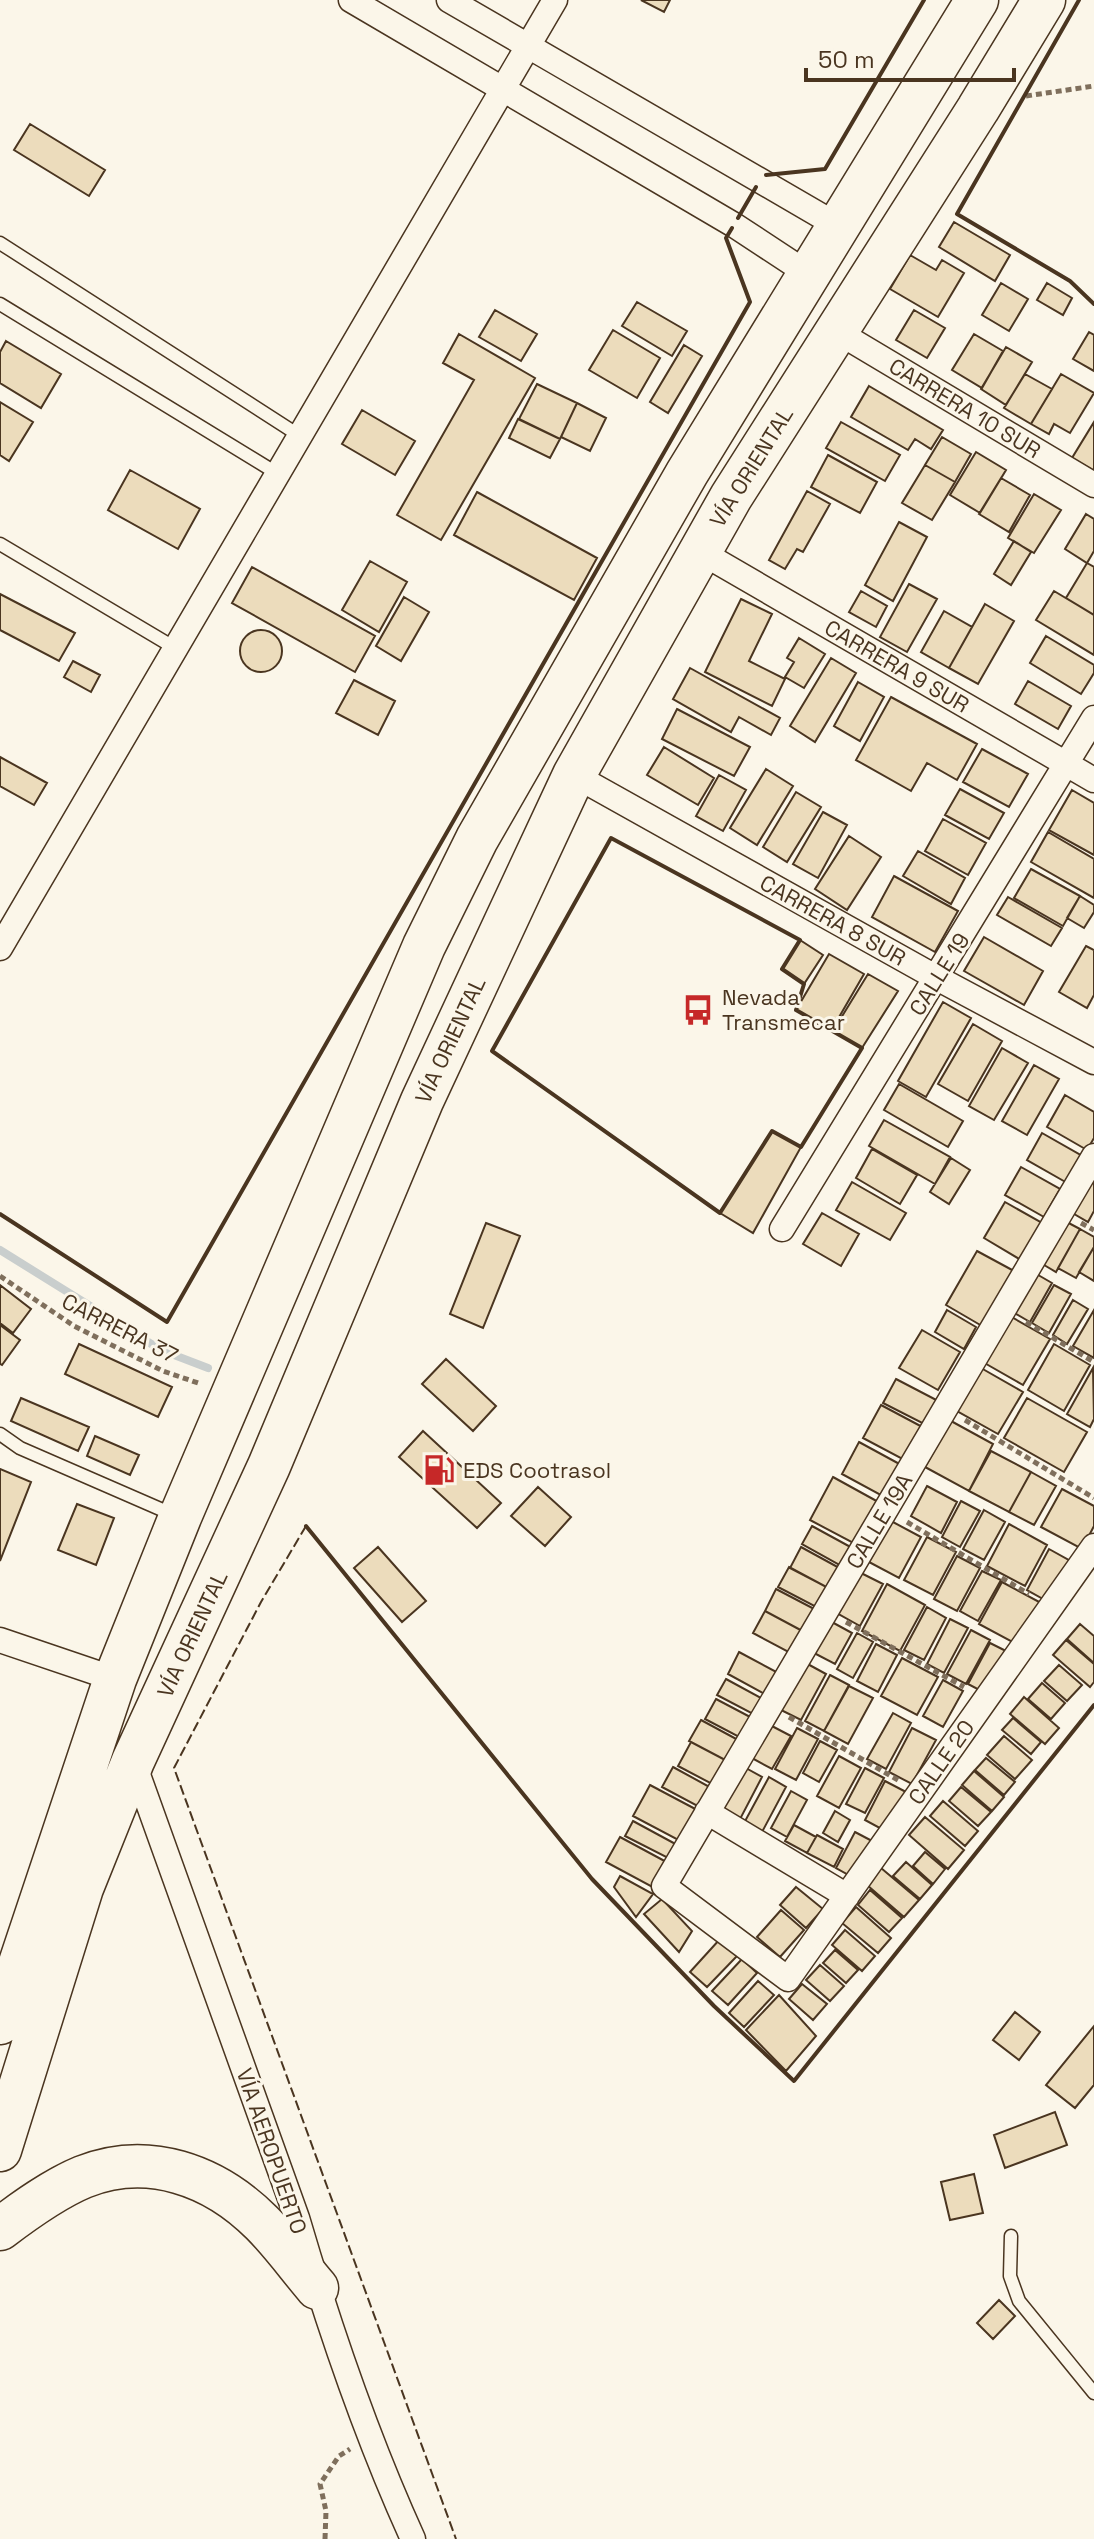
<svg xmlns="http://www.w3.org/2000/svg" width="1094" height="2539" font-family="'Space Grotesk',sans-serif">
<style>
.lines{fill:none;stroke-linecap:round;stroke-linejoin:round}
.stream{stroke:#c9cecd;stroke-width:8}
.building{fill:#ecdcbc;stroke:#4a3520;stroke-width:2}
.service-casing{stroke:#4a3520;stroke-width:15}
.minor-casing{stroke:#4a3520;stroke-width:27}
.trunk-casing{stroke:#4a3520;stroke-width:45}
.path{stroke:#7f6f5c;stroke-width:5;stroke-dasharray:6 4;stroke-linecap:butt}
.service{stroke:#fbf6e9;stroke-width:12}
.minor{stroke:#fbf6e9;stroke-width:24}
.trunk{stroke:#fbf6e9;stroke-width:42}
.fence{stroke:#4a3520;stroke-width:2;stroke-dasharray:10 4;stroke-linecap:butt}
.wall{stroke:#4a3520;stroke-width:4}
.labels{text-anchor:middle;stroke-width:6;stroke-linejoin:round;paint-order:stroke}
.street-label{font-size:22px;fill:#4a3520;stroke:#fbf6e9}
.poi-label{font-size:22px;fill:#4a3520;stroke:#fbf6e9;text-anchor:start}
</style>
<rect width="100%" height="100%" fill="#fbf6e9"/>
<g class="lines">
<path class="stream" d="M0 1250 161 1350 208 1368"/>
</g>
<path class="building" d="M641 0H670L664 12Z
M30 124 105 170 89 196 14 150Z
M954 222 1010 255 995 281 939 247Z
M910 255 936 270 942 260 964 273 938 317 890 289Z
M1001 283 1028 299 1009 331 982 315Z
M1047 283 1072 298 1063 315 1037 300Z
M637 302 687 331 672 356 622 326Z
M495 310 537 334 521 361 479 337Z
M914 310 945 328 927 358 896 340Z
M613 330 660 358 637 398 589 370Z
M1089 332 1094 335V371L1073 359Z
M459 334 535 378 441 540 397 515 474 380 443 363Z
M974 334 1003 351 982 388 952 370Z
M6 341 61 374 41 408 0 383V352Z
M684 345 702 356 668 413 650 402Z
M1006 347 1032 362 1006 405 981 389Z
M1025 374 1052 389 1031 424 1004 408Z
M1061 374 1094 393 1070 433 1054 424 1049 434 1031 424Z
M537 384 577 403 560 439 519 419Z
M869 386 943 430 931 449 915 439 908 450 851 417Z
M0 402 33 422 9 461 0 455Z
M577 403 606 418 590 451 561 437Z
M362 410 415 441 395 475 342 444Z
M518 419 560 439 550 458 509 438Z
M841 422 900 455 885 481 826 448Z
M1094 422V471L1072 458Z
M942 437 971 454 955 482 925 465Z
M976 452 1006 470 980 513 950 495Z
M828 455 877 482 860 513 811 487Z
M925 465 955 482 932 520 902 503Z
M130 470 200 509 178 549 108 510Z
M1001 478 1030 495 1009 532 979 514Z
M807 491 830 504 803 552 797 549 785 569 769 560Z
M477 492 597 558 574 600 454 535Z
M1034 494 1061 510 1034 553 1008 538Z
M1086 514 1094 519V551L1087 563 1065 549Z
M899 522 927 537 893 601 865 585Z
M1014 541 1031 552 1011 585 994 574Z
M370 561 407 582 379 632 342 610Z
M1087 563 1094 567V615L1066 598Z
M252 567 375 636 355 672 232 603Z
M909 584 937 599 907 652 880 637Z
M861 591 887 606 876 627 849 612Z
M1054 591 1094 615V655L1036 620Z
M0 594 75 633 59 661 0 630Z
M404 597 429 612 401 661 376 646Z
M741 599 772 614 749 661 785 679 772 706 705 672Z
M985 604 1014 621 978 684 949 668Z
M944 611 972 627 949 668 921 652Z
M240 651a21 21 0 1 1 42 0a21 21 0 1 1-42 0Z
M1046 636 1094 665V673L1081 694 1030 663Z
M799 638 825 654 804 688 785 677 794 662 787 658Z
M831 658 856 673 815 742 790 726Z
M73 661 100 675 91 692 64 677Z
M690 668 780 718 771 735 739 717 731 732 673 699Z
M354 680 395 701 378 735 336 713Z
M1028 681 1071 706 1058 729 1015 704Z
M858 682 884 697 860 741 834 726Z
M891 697 977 744 957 780 927 763 911 791 856 760Z
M677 709 750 747 734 776 662 739Z
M664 747 714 778 698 805 647 775Z
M982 749 1028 774 1009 807 963 782Z
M0 757 47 783 34 805 0 786Z
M766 769 793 786 757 845 730 828Z
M719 775 746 790 723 831 696 816Z
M960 789 1004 813 989 839 945 815Z
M1072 790 1094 803V855L1049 830Z
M796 792 821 807 787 862 763 847Z
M823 812 847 825 818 878 793 864Z
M943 819 986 843 968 875 925 851Z
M1048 832 1094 859V898L1031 862Z
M849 836 881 857 847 910 815 889Z
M918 851 965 878 951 904 903 876Z
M1031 869 1080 896 1063 926 1014 898Z
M894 876 958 911 935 952 872 917Z
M1080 896 1094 905V912L1084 928 1067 918Z
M1008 897 1062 928 1051 946 997 915Z
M984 937 1043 971 1024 1005 964 971Z
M800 940 823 955 804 984 782 969Z
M1086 946 1094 950V995L1087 1008 1059 992Z
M829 954 864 974 831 1031 796 1010Z
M868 974 898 991 862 1048 833 1031Z
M943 1002 971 1018 926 1097 898 1081Z
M973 1024 1002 1041 968 1101 938 1084Z
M1002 1048 1028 1063 994 1120 969 1106Z
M1034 1065 1059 1079 1027 1135 1002 1121Z
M899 1084 963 1121 948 1147 884 1110Z
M1065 1095 1094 1112V1138L1087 1150 1047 1127Z
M884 1120 950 1157 935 1184 869 1146Z
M772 1131 801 1147 753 1233 720 1213Z
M1042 1133 1084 1157 1069 1184 1027 1160Z
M872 1149 917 1175 900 1204 856 1178Z
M951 1158 970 1170 949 1204 930 1192Z
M1021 1167 1060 1189 1044 1217 1005 1195Z
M1094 1172V1211L1088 1222 1069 1211Z
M852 1182 906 1213 890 1240 836 1210Z
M1005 1202 1042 1223 1021 1260 984 1238Z
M822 1213 859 1234 841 1266 803 1244Z
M1063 1220 1080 1229 1056 1272 1039 1262Z
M486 1223 520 1236 483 1328 450 1314Z
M1080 1229 1094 1237V1247L1076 1278 1058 1268Z
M1094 1247V1281L1079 1272Z
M977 1251 1014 1271 982 1326 946 1305Z
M1033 1272 1052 1283 1030 1322 1011 1311Z
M0 1285 31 1309 13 1333 0 1323Z
M1054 1285 1071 1294 1049 1333 1032 1323Z
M1073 1300 1088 1309 1067 1344 1053 1335Z
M947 1310 976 1327 964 1349 935 1332Z
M1094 1310V1358L1073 1346Z
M1008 1315 1050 1339 1023 1385 981 1361Z
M0 1325 20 1340 2 1365 0 1364Z
M922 1330 960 1352 938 1390 899 1368Z
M79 1344 172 1387 158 1417 65 1374Z
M1054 1344 1090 1365 1064 1411 1028 1390Z
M446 1359 496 1406 473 1431 422 1384Z
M981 1368 1023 1392 998 1434 957 1411Z
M1093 1368 1094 1419 1090 1427 1067 1414Z
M896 1379 944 1404 932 1428 883 1403Z
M21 1398 89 1427 78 1451 11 1421Z
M1027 1398 1087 1432 1064 1472 1004 1438Z
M881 1405 928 1430 910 1463 863 1438Z
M951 1421 993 1444 969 1491 925 1467Z
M423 1431 501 1503 477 1528 399 1457Z
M95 1436 139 1455 130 1475 87 1456Z
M859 1442 905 1467 888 1499 842 1474Z
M991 1451 1031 1472 1009 1512 969 1491Z
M0 1469 31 1482 0 1561Z
M1031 1472 1056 1486 1034 1525 1009 1512Z
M833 1477 882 1504 859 1546 810 1520Z
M927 1486 957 1502 941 1533 911 1516Z
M538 1487 571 1517 545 1546 511 1516Z
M1062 1489 1094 1506V1526L1082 1549 1041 1527Z
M961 1501 980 1511 960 1547 942 1537Z
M77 1504 114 1518 96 1565 58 1550Z
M984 1510 1005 1522 984 1560 963 1549Z
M891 1521 921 1537 899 1578 869 1562Z
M1009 1524 1047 1545 1025 1586 987 1566Z
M812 1526 856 1550 847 1569 802 1544Z
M927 1537 956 1552 933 1595 904 1580Z
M378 1547 426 1601 402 1622 354 1568Z
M801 1547 843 1570 832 1590 790 1568Z
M1049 1549 1074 1563 1052 1604 1027 1590Z
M957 1556 980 1568 957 1611 934 1599Z
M789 1567 832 1590 822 1610 778 1587Z
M857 1571 883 1584 860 1626 835 1612Z
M982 1571 1001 1580 978 1621 960 1611Z
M1002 1582 1043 1604 1020 1646 979 1624Z
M887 1584 925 1605 900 1651 862 1631Z
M776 1589 820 1612 808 1634 765 1611Z
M927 1607 946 1618 924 1660 904 1650Z
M765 1611 808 1634 796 1656 753 1633Z
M950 1619 968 1628 944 1673 927 1664Z
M830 1621 852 1633 835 1664 814 1653Z
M1080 1624 1094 1636V1663L1067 1639Z
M971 1630 990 1640 966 1684 947 1674Z
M857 1633 873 1642 853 1678 837 1669Z
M1066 1640 1094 1664V1682L1090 1687 1053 1655Z
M990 1643 1008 1652 985 1693 968 1684Z
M876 1644 897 1655 878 1692 857 1681Z
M739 1652 782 1675 770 1697 728 1674Z
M902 1658 938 1677 917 1715 881 1696Z
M804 1662 826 1674 801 1720 779 1709Z
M1059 1665 1082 1685 1067 1701 1044 1681Z
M830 1675 849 1685 824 1731 805 1721Z
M726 1679 763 1699 755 1715 717 1695Z
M943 1680 963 1691 943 1727 923 1716Z
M1042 1683 1065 1703 1051 1719 1028 1699Z
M849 1686 873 1698 848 1744 824 1731Z
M1024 1697 1059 1728 1045 1744 1010 1714Z
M716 1699 754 1719 743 1739 705 1719Z
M893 1713 911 1723 886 1769 867 1759Z
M1013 1718 1041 1742 1031 1754 1002 1730Z
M701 1720 740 1741 729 1762 689 1741Z
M768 1724 791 1736 772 1769 750 1757Z
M797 1728 818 1739 796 1780 775 1769Z
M912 1728 936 1740 912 1784 889 1772Z
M1004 1736 1032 1760 1015 1779 987 1755Z
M820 1741 837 1750 819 1782 803 1773Z
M691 1742 729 1762 716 1786 678 1766Z
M839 1756 861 1768 839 1808 817 1796Z
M986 1758 1015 1782 1004 1795 975 1770Z
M673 1767 715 1790 705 1810 662 1787Z
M744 1767 762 1777 738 1823 720 1813Z
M865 1768 884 1778 865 1813 846 1804Z
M974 1771 1004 1797 992 1811 962 1785Z
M769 1777 786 1787 762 1832 744 1823Z
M885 1781 908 1793 887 1832 865 1820Z
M650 1785 701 1812 684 1843 633 1816Z
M961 1787 991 1812 978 1826 949 1801Z
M791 1791 807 1800 787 1837 771 1828Z
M943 1801 978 1831 965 1846 930 1816Z
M835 1811 850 1820 838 1842 823 1833Z
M925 1817 964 1850 948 1869 909 1835Z
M633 1821 681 1847 674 1861 625 1836Z
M794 1825 816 1837 807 1853 785 1841Z
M855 1832 874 1842 854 1878 836 1868Z
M817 1835 843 1849 834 1867 807 1853Z
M620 1837 672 1865 658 1890 606 1862Z
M925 1852 945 1869 933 1884 913 1866Z
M906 1862 932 1885 920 1899 893 1876Z
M881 1868 919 1900 904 1917 867 1885Z
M620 1876 653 1894 636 1917 614 1887Z
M796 1887 823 1909 806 1928 780 1905Z
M870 1890 902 1918 889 1932 858 1905Z
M662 1899 692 1931 679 1952 644 1914Z
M856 1907 891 1938 878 1953 842 1923Z
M781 1910 804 1930 780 1957 757 1937Z
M845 1930 875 1956 862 1971 832 1945Z
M720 1939 737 1956 707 1987 690 1972Z
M835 1950 858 1970 846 1983 823 1963Z
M742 1959 757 1973 728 2005 712 1991Z
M820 1965 844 1986 830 2001 806 1980Z
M758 1981 774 1995 744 2027 729 2013Z
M802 1984 827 2004 813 2020 789 1999Z
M779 1995 816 2036 786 2071 746 2030Z
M1015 2012 1040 2032 1019 2060 993 2040Z
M1094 2026V2085L1075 2108 1046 2085Z
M1055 2112 1067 2145 1005 2168 994 2135Z
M974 2174 983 2213 950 2220 941 2182Z
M999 2300 1015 2316 993 2339 977 2323Z"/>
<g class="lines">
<defs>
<path id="service" d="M0 243 300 436
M0 304 278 474
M0 544 175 648
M0 1434 20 1448 174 1515
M1011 2236 1010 2276 1019 2301 1094 2393"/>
<path id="minor" d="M351 0 734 225 810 275
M449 0 840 227
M836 331 1094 485
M699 551 1094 780
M574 775 937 978 1094 1062
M0 948 555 0
M1094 1156 664 1886 788 1979 1094 1546
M782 1229 1094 718
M0 1640 115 1679
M133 1761 297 2218C329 2327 366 2436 413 2539
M707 1812 847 1896"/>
<path id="trunk" d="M0 2023 115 1679 180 1517 424 946 477 839 687 473 977 0
M0 2150 82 1888 133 1761 269 1466 422 1101 574 775 731 497 978 109 1044 0
M0 2229C25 2210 54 2189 83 2177 148 2151 214 2175 262 2223 282 2243 299 2267 317 2288"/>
</defs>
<use href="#service" class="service-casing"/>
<use href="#minor" class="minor-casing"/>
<use href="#trunk" class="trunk-casing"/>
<path class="path" d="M1026 96 1094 86
M1081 1223 1094 1230
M0 1276 74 1326 163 1371 201 1384
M1026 1322 1094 1362
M965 1420 1094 1498
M907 1522 1029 1594
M846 1622 964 1687
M789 1717 898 1780
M325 2539 326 2511 320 2484 339 2456 350 2449"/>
<use href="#service" class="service"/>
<use href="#minor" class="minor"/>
<use href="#trunk" class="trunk"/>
<path class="fence" d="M306 1526 261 1602 174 1768 456 2539"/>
<path class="wall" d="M1079 0 957 214 1070 281 1094 304
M766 175 825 169 924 0
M738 218 756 187
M611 838 800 940 782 969 804 984 796 1010 862 1048 801 1147 772 1131 720 1213 492 1051Z
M0 1214 167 1322 750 302 726 238 732 228
M306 1526 592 1879 714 2006 794 2081 1094 1705"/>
</g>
<defs>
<symbol id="bus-bare" viewBox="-9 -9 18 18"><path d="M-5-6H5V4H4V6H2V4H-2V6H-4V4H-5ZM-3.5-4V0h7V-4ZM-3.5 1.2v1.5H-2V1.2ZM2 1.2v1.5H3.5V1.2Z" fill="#c62828" stroke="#fbf6e9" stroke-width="2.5" paint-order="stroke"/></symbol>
<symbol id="fuel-bare" viewBox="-9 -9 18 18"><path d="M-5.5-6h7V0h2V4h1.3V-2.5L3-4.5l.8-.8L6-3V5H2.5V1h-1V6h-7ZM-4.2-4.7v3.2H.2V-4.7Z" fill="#c62828" stroke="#fbf6e9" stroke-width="2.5" paint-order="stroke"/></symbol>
</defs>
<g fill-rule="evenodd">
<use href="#bus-bare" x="676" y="988" width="44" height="44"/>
<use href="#fuel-bare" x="417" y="1448" width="44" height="44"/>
</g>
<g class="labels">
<g class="street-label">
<text transform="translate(965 408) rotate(31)" y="8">CARRERA 10 SUR</text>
<text transform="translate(751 467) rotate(-58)" y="8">VÍA ORIENTAL</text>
<text transform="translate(897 666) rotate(30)" y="8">CARRERA 9 SUR</text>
<text transform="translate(833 920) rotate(29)" y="8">CARRERA 8 SUR</text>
<text transform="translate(939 974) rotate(-58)" y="8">CALLE 19</text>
<text transform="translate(450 1040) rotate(-65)" y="8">VÍA ORIENTAL</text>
<text transform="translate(120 1328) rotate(27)" y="8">CARRERA 37</text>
<text transform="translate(879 1521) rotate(-59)" y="8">CALLE 19A</text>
<text transform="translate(192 1634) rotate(-65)" y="8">VÍA ORIENTAL</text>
<text transform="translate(941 1762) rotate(-55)" y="8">CALLE 20</text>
<text transform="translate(272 2151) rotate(71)" y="8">VÍA AEROPUERTO</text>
</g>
<g class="poi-label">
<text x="722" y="1005">Nevada<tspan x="722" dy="25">Transmecar</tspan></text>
<text x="463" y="1478">EDS Cootrasol</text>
</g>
</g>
<path d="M806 68v12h208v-12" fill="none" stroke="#4a3520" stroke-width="4"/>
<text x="818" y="68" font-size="24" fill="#4a3520" stroke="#fbf6e9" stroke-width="6" paint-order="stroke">50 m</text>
</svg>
